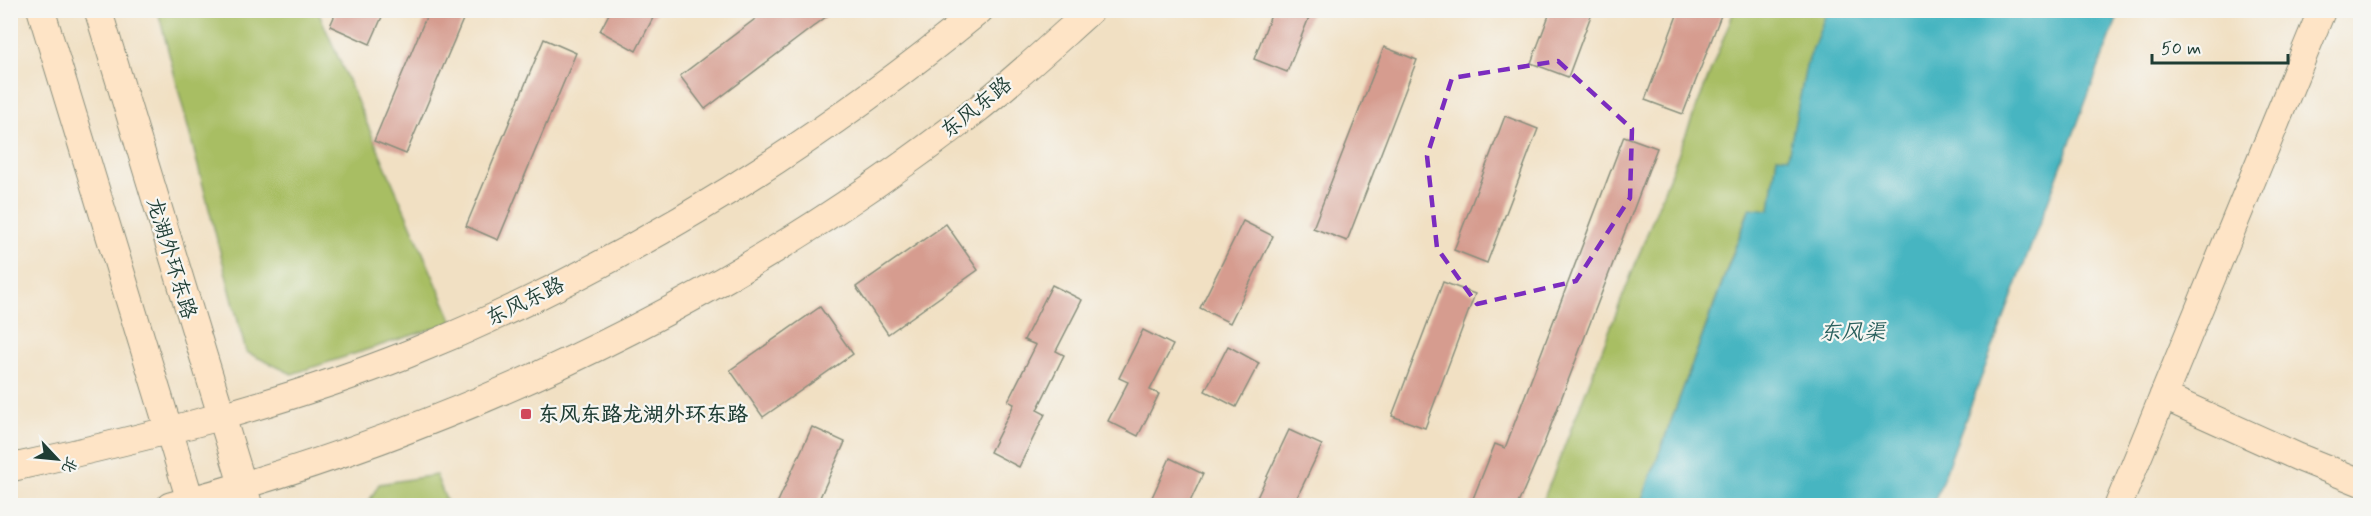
<svg xmlns="http://www.w3.org/2000/svg" width="2371" height="516" font-family="Mynerve,'LXGW WenKai TC',sans-serif">
<style>
.green{fill:#a8be63;stroke:#647e4c;stroke-width:1.5}
.water{fill:#47b5c1;stroke:#33797a;stroke-width:1.5}
.building{fill:#d69c8f}
.lines{fill:none;stroke-linecap:round;stroke-linejoin:round}
.secondary-casing{stroke:#888e7c;stroke-width:29}
.secondary{stroke:#fee4c6;stroke-width:27}
.marked{fill:none;stroke:#7b2cbf;stroke-width:4.5;stroke-dasharray:12 8;stroke-linejoin:round}
.poi-dot{fill:#d1495b;stroke:#f6f6f2;stroke-width:2}
.labels{text-anchor:middle;stroke-width:4.5;stroke-linejoin:round;paint-order:stroke}
.street-label{font-size:21px;fill:#1f3d34;stroke:#f6f6f2}
.poi-label{font-size:21px;font-weight:bold;fill:#1f3d34;stroke:#f6f6f2;text-anchor:start}
.water-label{font-size:22px;font-style:italic;fill:#2b615e;stroke:#f6f6f2}
</style>
<rect width="100%" height="100%" fill="#f6f6f2"/>
<filter id="ink" filterUnits="userSpaceOnUse"><feTurbulence type="fractalNoise" baseFrequency=".0167" numOctaves="2"/><feDisplacementMap in="SourceGraphic" scale="12" xChannelSelector="R" yChannelSelector="G"/><feConvolveMatrix kernelMatrix="1 2 1 2 8 2 1 2 1" color-interpolation-filters="sRGB"/></filter>
<filter id="wash" filterUnits="userSpaceOnUse"><feTurbulence type="fractalNoise" baseFrequency=".008" numOctaves="4" result="noise"/><feDisplacementMap in="SourceGraphic" scale="24" xChannelSelector="R" yChannelSelector="G"/><feGaussianBlur stdDeviation="1.35" result="paint"/><feColorMatrix in="noise" values="0 0 0 0 0 0 0 0 0 0 0 0 0 0 0 0 0 1.4 0 .05"/><feComposite in="paint" operator="in"/></filter>
<g filter="url(#wash)">
<rect width="100%" height="100%" fill="#f1e0c3"/>
<path class="green" d="M158 11H318L453 322 292 374 246 352Z
M1734 11H1827L1806 67 1788 158 1777 156 1770 210 1749 209 1640 505 1541 506Z
M436 475 448 505H367L379 484Z"/>
<path class="water" d="M1827 11H2120L1933 505H1640L1750 208 1770 210 1777 156 1788 157 1806 67Z"/>
<g id="blocks">
<path class="building" d="M337 10H385L370 44 330 26Z
M429 10H467L406 154 374 141Z
M611 10H657L636 51 600 31Z
M767 10H835L705 109 680 76Z
M1273 10H1312L1287 72 1254 59Z
M1551 10H1593L1568 77 1531 63Z
M1679 10H1723L1683 114 1645 100Z
M544 39 576 53 498 240 466 226Z
M1384 47 1417 60 1347 241 1313 228Z
M1505 116 1538 129 1487 263 1454 250Z
M1624 136 1657 148 1545 441 1517 506H1470L1495 444 1505 448Z
M1243 221 1273 236 1230 323 1200 308Z
M946 224 978 270 888 334 856 287Z
M1443 282 1475 294 1425 428 1392 416Z
M1052 285 1082 300 1056 351 1064 355 1037 410 1045 414 1019 467 990 452 1014 404 1008 401 1036 345 1024 340Z
M820 307 853 354 763 417 730 370Z
M1143 330 1173 345 1150 390 1159 394 1138 436 1108 421 1128 382 1119 378Z
M1228 346 1259 363 1236 407 1205 391Z
M812 427 845 442 816 506H776Z
M1289 430 1322 445 1293 506H1253Z
M1170 458 1203 474 1188 506H1148Z"/>
</g>
</g>
<g filter="url(#ink)">
<use href="#blocks" fill-opacity="0" stroke="#888e7c" stroke-width="1.5"/>
<g class="lines">
<defs>
<path id="secondary" d="M41 10 192 506
M98 10 249 506
M2163 396 2298 457 2360 482
M10 468C145 438 280 405 408 354 616 270 807 152 980 10
M170 506C463 428 735 298 975 111 1015 80 1053 44 1091 10
M2118 506 2322 10"/>
</defs>
<use href="#secondary" class="secondary-casing"/>
<use href="#secondary" class="secondary"/>
</g>
</g>
<path class="marked" d="M1558 61 1632 129 1630 198 1576 281 1477 304 1437 248 1427 156 1452 78Z"/>
<rect class="poi-dot" x="520" y="408" width="12" height="12" rx="3"/>
<g class="labels">
<g class="street-label">
<text transform="translate(976 107) rotate(-39)" y="7">东风东路</text>
<text transform="translate(172 258) rotate(73)" y="7">龙湖外环东路</text>
<text transform="translate(525 301) rotate(-26)" y="7">东风东路</text>
</g>
<g class="poi-label">
<text x="538" y="421">东风东路龙湖外环东路</text>
</g>
<g class="water-label">
<text x="1852" y="339">东风渠</text>
</g>
</g>
<rect width="2371" height="516" fill="none" stroke="#f6f6f2" stroke-width="36"/>
<g transform="translate(57 459) rotate(116)" stroke="#f6f6f2" stroke-width="4.5" paint-order="stroke">
<path d="M0-4.5L10 22L0 15L-10 22Z" fill="#1f3d34"/>
<text y="-9" font-size="16" font-weight="bold" text-anchor="middle" fill="#1f3d34">北</text>
</g>
<path d="M2152 54v9h136v-9" fill="none" stroke="#1f3d34" stroke-width="3"/>
<text x="2161" y="54" font-size="18" fill="#1f3d34" stroke="#f6f6f2" stroke-width="4.5" paint-order="stroke">50 m</text>
</svg>
